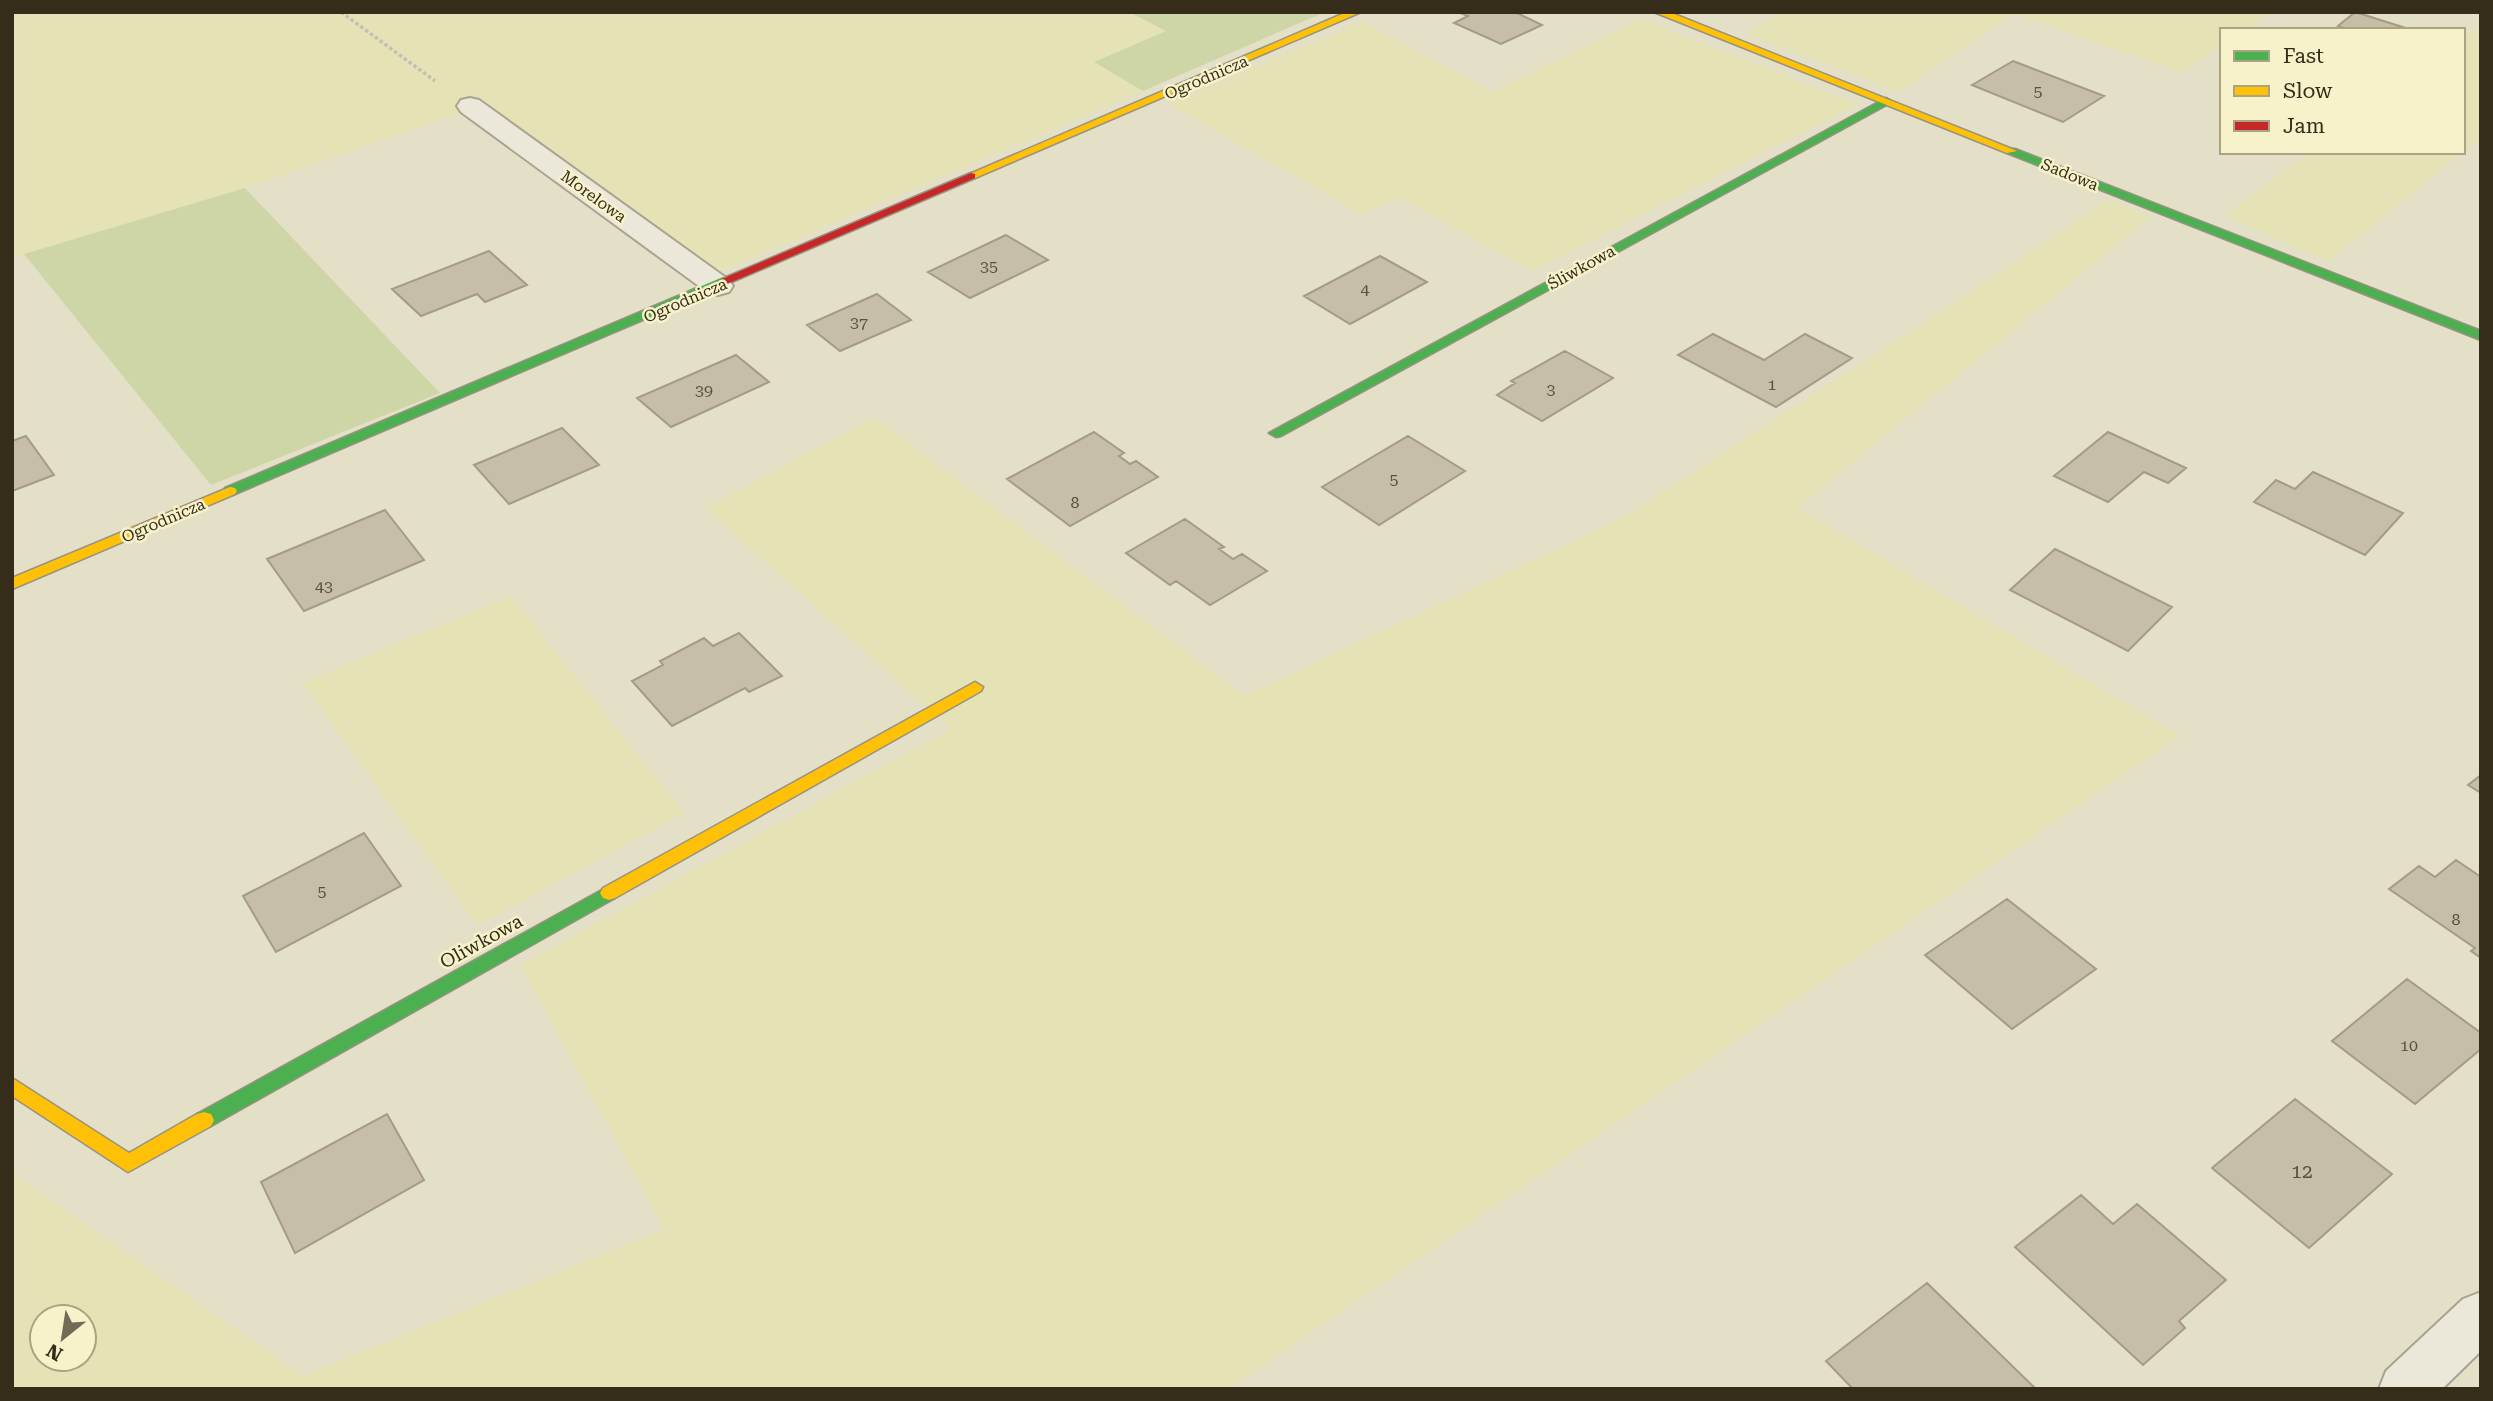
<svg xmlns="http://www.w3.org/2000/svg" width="2493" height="1401" font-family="'Roboto Serif',serif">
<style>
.farmland{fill:#e5e3b5;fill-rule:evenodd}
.green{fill:#ced6a8}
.building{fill:#c7bea8;stroke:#a39b87;stroke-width:2}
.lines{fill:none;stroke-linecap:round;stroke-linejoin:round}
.street-casing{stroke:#a8a391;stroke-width:4}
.fast-casing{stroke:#979281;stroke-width:3}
.slow-casing{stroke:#979281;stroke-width:3}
.jam-casing{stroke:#979281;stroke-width:3}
.path{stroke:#c3c0b0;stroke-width:3.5;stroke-dasharray:3.5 2.5;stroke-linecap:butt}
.street{fill:#ebe8d9;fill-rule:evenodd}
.fast{fill:#4caf50;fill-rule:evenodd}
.slow{fill:#ffc107;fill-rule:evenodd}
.jam{fill:#c62828;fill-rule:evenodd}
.labels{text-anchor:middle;stroke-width:5;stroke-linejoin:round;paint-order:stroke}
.far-street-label{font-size:16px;fill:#362c1a;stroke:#f7f2ca}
.number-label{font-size:16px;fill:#5a503e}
.street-label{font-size:19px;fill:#362c1a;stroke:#f7f2ca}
.near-number-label{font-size:19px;fill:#5a503e}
</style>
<rect width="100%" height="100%" fill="#e3e0c7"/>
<path class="farmland" d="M12 12H1129L1167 31 1095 63 1143 91 719 272 488 104 245 188 12 258Z
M1786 12H2272L2246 30H2222V46L2182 73 2013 13 1900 92 1745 33Z
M1640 19 1858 104 1533 271 1398 197 1362 215 1169 104 1363 22 1492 92Z
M2481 25V138L2463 152V38Z
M2310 152H2463L2329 261 2224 216Z
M2109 199 2150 217 1798 508 2180 736 1229 1389H12V1173L303 1376 664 1229 520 965 951 729 705 508 875 417 1244 696 1621 519 1936 315ZM42 1317H84V1359H42Z
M511 596 684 813 478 926 302 683Z"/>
<path class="green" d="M1129 12H1325L1143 91 1094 62 1166 31Z
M245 188 440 393 211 485 24 254Z"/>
<path class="building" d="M1458 12H1515L1542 25 1501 44 1454 23 1468 16Z
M2355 12 2412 30H2349L2338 26Z
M2013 61 2104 96 2063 122 1972 85Z
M1006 235 1048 260 970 298 928 272Z
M489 251 527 285 485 302 477 294 421 316 392 289Z
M1380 256 1427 282 1350 324 1304 296Z
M877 294 911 320 840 351 807 325Z
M1713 334 1764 360 1805 334 1852 358 1776 407 1678 355Z
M1565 351 1613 378 1542 421 1497 395 1515 383 1511 381Z
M736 355 769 382 671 427 637 398Z
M562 428 599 465 509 504 474 465Z
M1094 432 1124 453 1119 456 1130 464 1136 461 1158 477 1070 526 1007 479Z
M2108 432 2186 468 2168 483 2144 472 2108 502 2054 476Z
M26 436 54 475 12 491V441Z
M1408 436 1465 471 1379 525 1322 487Z
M2313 472 2403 513 2365 555 2254 502 2276 480 2295 489Z
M385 510 424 560 304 611 267 559Z
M1185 519 1224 547 1219 549 1233 559 1242 554 1267 571 1210 605 1176 581 1170 585 1126 553Z
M2055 549 2172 607 2128 651 2010 590Z
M739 633 782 676 749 692 745 688 672 726 632 681 663 665 660 661 704 638 713 646Z
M2481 775V793L2468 785Z
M364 833 401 886 276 952 243 896Z
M2456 860 2481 877V958L2471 951 2475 948 2389 889 2419 866 2435 877Z
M2007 899 2096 969 2012 1029 1925 955Z
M2407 979 2481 1033V1049L2415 1104 2332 1041Z
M2295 1099 2392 1174 2309 1248 2212 1168Z
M387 1114 424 1180 295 1253 261 1182Z
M2081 1195 2113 1224 2137 1204 2226 1280 2179 1321 2185 1328 2143 1365 2015 1247Z
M1927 1283 2036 1389H1853L1826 1361Z"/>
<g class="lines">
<defs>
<path id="street" d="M470 98 479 100 729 280 733 286 729 292 718 295 707 292 461 112 457 106 461 100Z
M2481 1292V1351L2442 1389H2379L2386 1371 2463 1299Z"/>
<path id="fast" d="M1886 98 1891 101 1890 103 1281 436 1276 437 1269 433Z
M2007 149H2015L2481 331V340L2007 153Z
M723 277 727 278V284L235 494 230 495 223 491 225 488Z
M609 886 615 888 618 893 615 898 211 1126 204 1128 197 1126 194 1120 197 1114Z"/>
<path id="slow" d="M1347 12H1361L975 178 965 176Z
M1654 12H1669L2017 151 2007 153Z
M230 487 235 488 237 491 235 494 12 589V578Z
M975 682 983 687 981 691 615 898 609 900 603 898 600 893 603 888Z
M12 1078 129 1153 197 1114 204 1112 211 1114 214 1120 211 1126 128 1172 12 1096Z"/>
<path id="jam" d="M971 173 975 174V178L727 284 723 285 717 281Z"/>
</defs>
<use href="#street" class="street-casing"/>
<use href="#fast" class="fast-casing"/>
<use href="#slow" class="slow-casing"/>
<use href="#jam" class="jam-casing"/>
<path class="path" d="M341 12 435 81"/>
<use href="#street" class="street"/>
<use href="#fast" class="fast"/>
<use href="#slow" class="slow"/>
<use href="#jam" class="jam"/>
</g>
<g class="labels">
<g class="far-street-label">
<text transform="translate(1206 77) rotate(-23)" y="6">Ogrodnicza</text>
<text transform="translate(2070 174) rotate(22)" y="6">Sadowa</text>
<text transform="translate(594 196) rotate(36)" y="6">Morelowa</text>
<text transform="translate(1581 267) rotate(-29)" y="6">Śliwkowa</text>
<text transform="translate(685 300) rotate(-23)" y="6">Ogrodnicza</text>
<text transform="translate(163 520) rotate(-23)" y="6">Ogrodnicza</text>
</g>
<g class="number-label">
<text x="2038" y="97">5</text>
<text x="989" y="272">35</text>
<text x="1365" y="295">4</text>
<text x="859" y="328">37</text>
<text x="1772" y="390">1</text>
<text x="1551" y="395">3</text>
<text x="704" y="396">39</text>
<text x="1394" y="485">5</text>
<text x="1075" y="508">8</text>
<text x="324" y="592">43</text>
<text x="322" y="897">5</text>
<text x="2456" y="925">8</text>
<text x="2409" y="1051">10</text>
</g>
<g class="street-label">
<text transform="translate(481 941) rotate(-29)" y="7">Oliwkowa</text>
</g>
<g class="near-number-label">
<text x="2302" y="1178">12</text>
</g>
</g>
<rect width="2493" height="1401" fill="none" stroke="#362c1a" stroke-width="28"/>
<rect x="2220" y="28" width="245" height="126" fill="#f7f2ca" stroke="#aaa384" stroke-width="2"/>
<rect x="2234" y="51" width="35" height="10" fill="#4caf50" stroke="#aaa384" stroke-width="2"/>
<text x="2283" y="63" font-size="21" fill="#362c1a">Fast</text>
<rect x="2234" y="86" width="35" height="10" fill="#ffc107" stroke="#aaa384" stroke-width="2"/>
<text x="2283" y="98" font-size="21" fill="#362c1a">Slow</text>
<rect x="2234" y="121" width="35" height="10" fill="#c62828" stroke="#aaa384" stroke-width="2"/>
<text x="2283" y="133" font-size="21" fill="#362c1a">Jam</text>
<g transform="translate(63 1338) rotate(210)"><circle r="33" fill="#f7f2ca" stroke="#aaa384" stroke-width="2"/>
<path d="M0-5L12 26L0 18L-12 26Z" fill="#736b57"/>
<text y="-10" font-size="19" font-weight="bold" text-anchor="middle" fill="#362c1a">N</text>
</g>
</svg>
